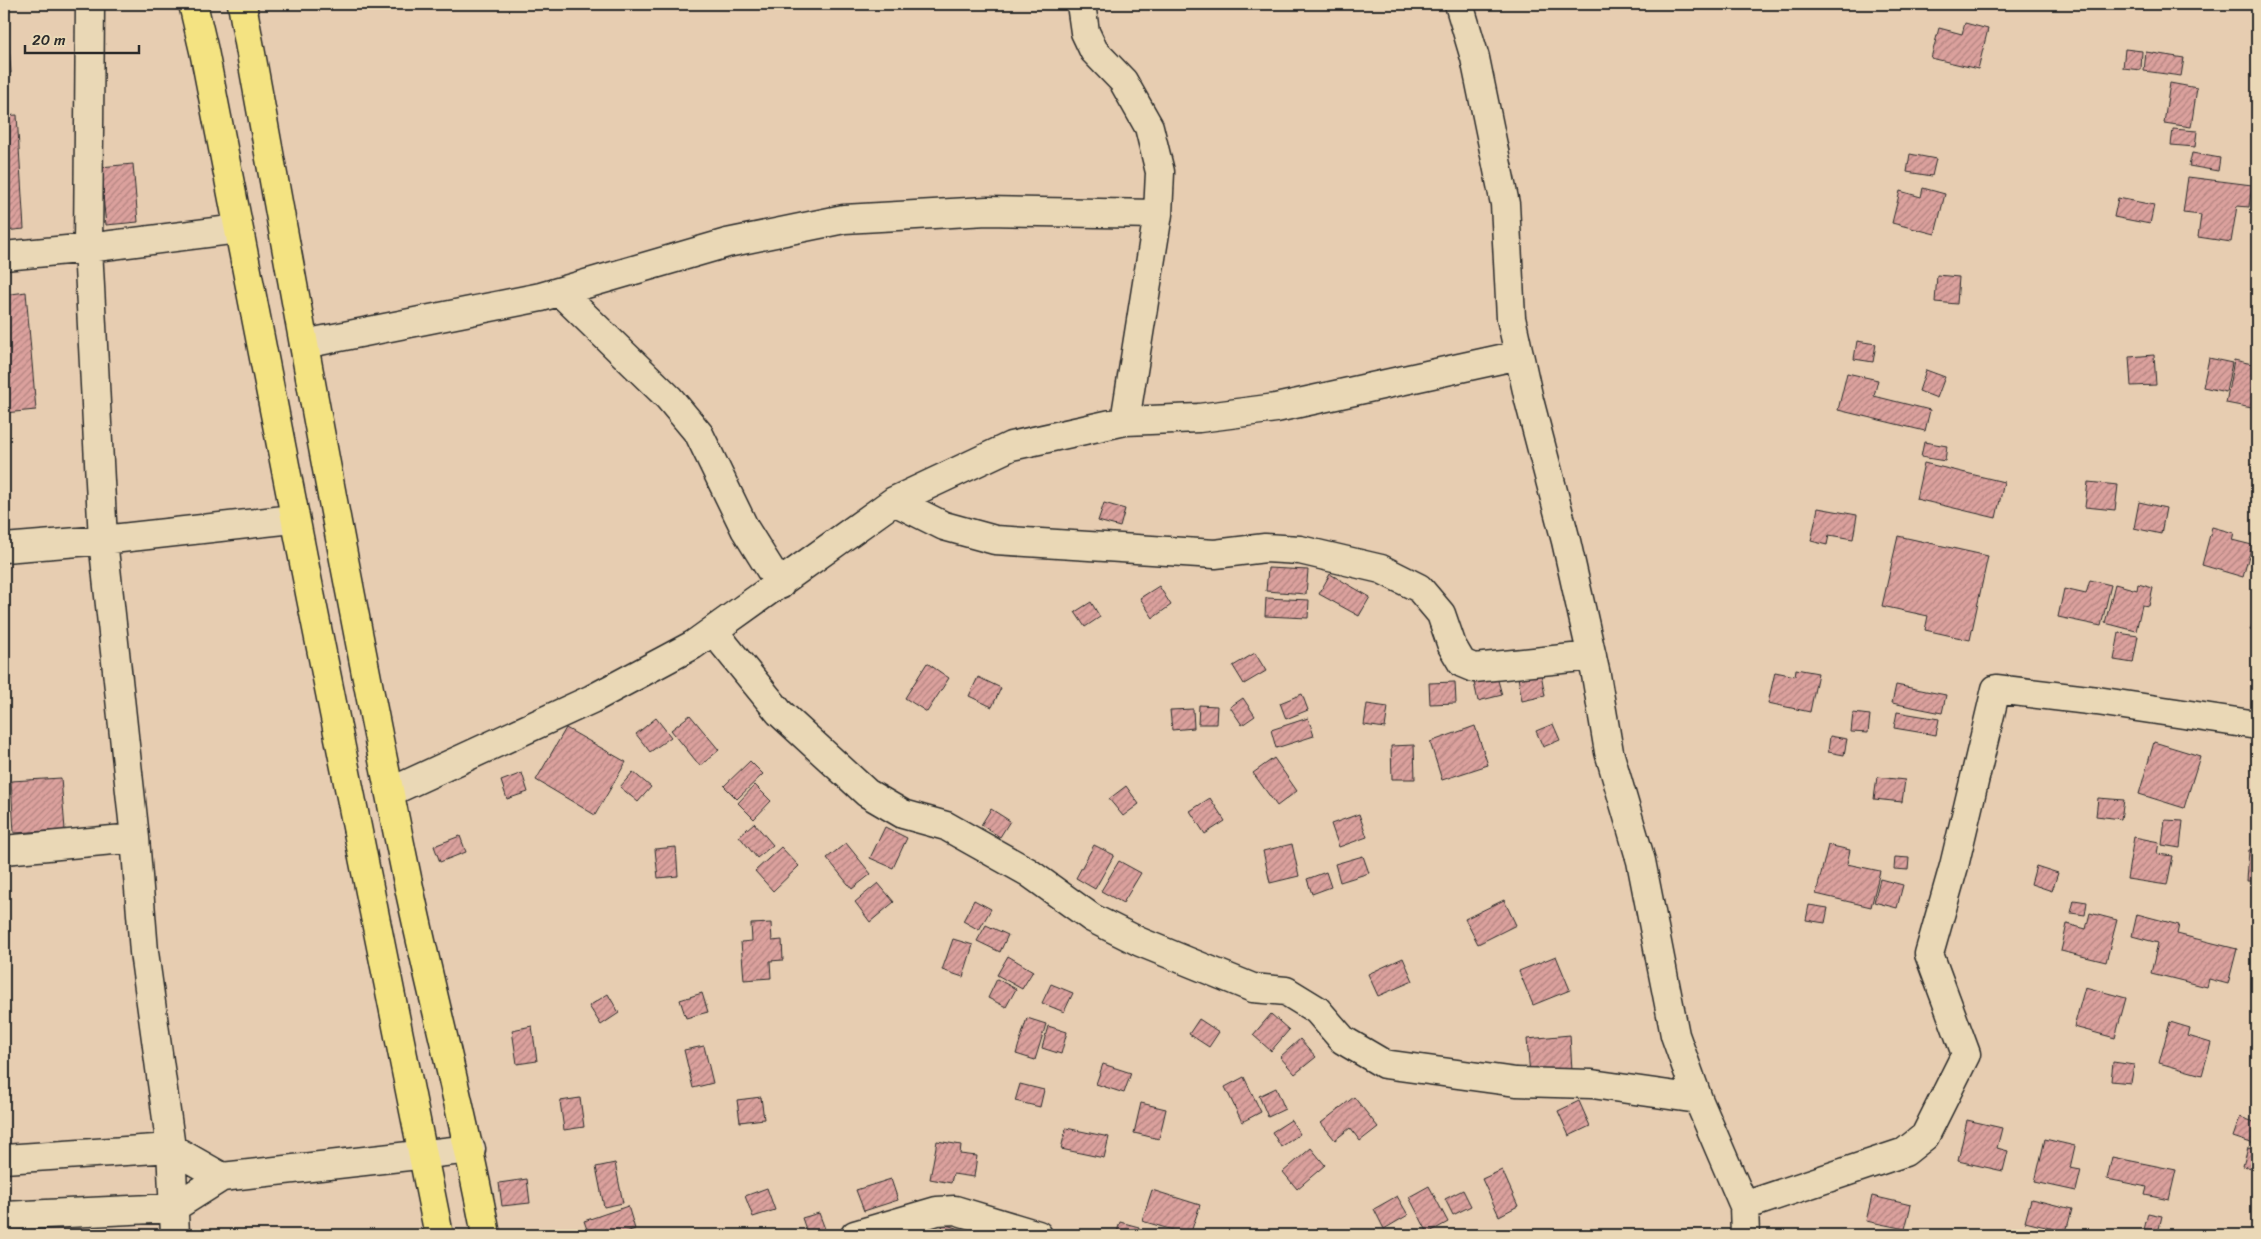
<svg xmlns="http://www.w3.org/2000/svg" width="2261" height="1239" font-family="Sriracha,sans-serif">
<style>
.building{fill:url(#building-hatch);stroke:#2b2b2b}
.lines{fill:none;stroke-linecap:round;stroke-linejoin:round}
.minor-casing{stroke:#2b2b2b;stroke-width:31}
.highway-casing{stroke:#2b2b2b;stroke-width:31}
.minor{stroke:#ead8b6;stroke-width:28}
.highway{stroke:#f4e382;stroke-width:28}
</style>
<defs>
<pattern id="building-hatch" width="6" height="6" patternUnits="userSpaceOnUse" patternTransform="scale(1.25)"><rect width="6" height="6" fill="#dba19d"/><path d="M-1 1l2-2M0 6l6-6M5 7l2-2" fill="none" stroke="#b28380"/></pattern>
</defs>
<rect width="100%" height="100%" fill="#e7cdb1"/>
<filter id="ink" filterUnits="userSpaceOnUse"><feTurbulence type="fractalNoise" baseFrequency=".02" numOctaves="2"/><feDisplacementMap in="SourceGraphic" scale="10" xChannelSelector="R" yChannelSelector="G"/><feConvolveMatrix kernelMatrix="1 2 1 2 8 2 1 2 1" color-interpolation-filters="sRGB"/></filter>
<g filter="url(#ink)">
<path class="building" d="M4 4H6L11 73H4Z
M1965 23 1988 29 1978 69 1931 58 1939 28 1962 34Z
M2125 49 2142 51 2141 70 2123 68Z
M2146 52 2184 58 2181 76 2144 71Z
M2170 83 2197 88 2191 127 2164 123Z
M17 115 24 229 4 231V116Z
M2173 129 2197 131 2195 147 2171 145Z
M2192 153 2220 158 2218 171 2189 166Z
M1910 154 1936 159 1932 176 1907 172Z
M133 164 138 222 106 225 100 167Z
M2188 177 2252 185 2249 207 2237 206 2231 242 2198 237 2201 215 2183 213Z
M1923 188 1945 194 1935 234 1892 223 1900 191 1921 197Z
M2118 198 2154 205 2150 224 2114 217Z
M1937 275 1959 277 1957 304 1935 302Z
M26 292 36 410 4 413V295Z
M1857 341 1876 344 1873 362 1854 359Z
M2154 355 2156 385 2131 386 2129 357Z
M2209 358 2232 363 2226 392 2203 387Z
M2234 360 2257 365V409L2226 403Z
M1926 370 1945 377 1937 398 1919 391Z
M1847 373 1878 380 1874 396 1930 410 1925 431 1838 410Z
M1924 442 1947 446 1945 461 1921 457Z
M1924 463 2004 482 1996 518 1916 499Z
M2088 482 2118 485 2115 510 2085 507Z
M2139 502 2166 508 2161 534 2134 528Z
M1104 503 1125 509 1120 527 1098 521Z
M1818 508 1857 515 1853 539 1829 535 1827 545 1811 541Z
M2212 527 2234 533 2232 540 2252 545 2243 577 2202 565Z
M1898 536 1988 556 1970 640 1925 630 1928 616 1882 606Z
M1268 568 1308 570 1306 594 1266 591Z
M1330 574 1370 597 1359 616 1319 594Z
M2090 580 2111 585 2101 626 2058 617 2064 589 2086 594Z
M2115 584 2137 590 2138 584 2153 588 2149 606 2142 605 2136 631 2105 623Z
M1159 586 1171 605 1153 618 1140 598Z
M1266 598 1309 600 1308 618 1265 616Z
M1091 602 1100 617 1085 627 1075 612Z
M2257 614V633L2250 630Z
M2119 633 2138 636 2133 663 2114 660Z
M1255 653 1266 671 1244 684 1233 666Z
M927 663 949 678 927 712 905 698Z
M1796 669 1818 673 1810 712 1768 703 1775 672 1795 676Z
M1496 673 1502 695 1478 701 1473 678Z
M1541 673 1545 696 1522 701 1518 677Z
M978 677 1001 688 992 707 969 696Z
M1455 682 1456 703 1430 704 1429 683Z
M1896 685 1946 695 1942 713 1892 703Z
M1302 694 1308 710 1286 719 1280 703Z
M1243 698 1255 716 1242 725 1230 707Z
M1367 704 1388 707 1385 728 1364 725Z
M1199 705 1217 706 1216 724H1198Z
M1193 709 1194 728 1172 730 1170 710Z
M1897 712 1939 719 1936 735 1894 728Z
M1853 713 1870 715 1868 733 1851 732Z
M690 715 719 750 700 766 671 730Z
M656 718 671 737 650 752 636 734Z
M1308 718 1314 736 1276 748 1271 730Z
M1553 724 1560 740 1543 747 1536 731Z
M1475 726 1488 765 1442 780 1430 742Z
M566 728 626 762 595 815 536 780Z
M1830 736 1847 739 1844 755 1828 752Z
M2154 742 2200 756 2184 808 2139 794Z
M1414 745 1415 779H1392L1391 746Z
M1274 758 1297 791 1277 806 1253 773Z
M750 761 763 774 737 799 724 786Z
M633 772 651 787 638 802 620 787Z
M522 773 528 792 507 799 501 781Z
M1877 777 1905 780 1902 802 1874 799Z
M61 778 65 830 14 833 11 781Z
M755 785 771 801 754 819 738 803Z
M1126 786 1139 804 1123 816 1109 799Z
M1210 798 1225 821 1205 834 1190 811Z
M2098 798 2124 800 2121 819 2096 816Z
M991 809 1010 821 1000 837 981 825Z
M1359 814 1367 837 1339 847 1331 824Z
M2165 820 2183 821 2180 848 2162 845Z
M754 823 773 845 757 858 739 836Z
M885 827 907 838 893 868 870 858Z
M460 836 466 852 440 862 434 846Z
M2134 837 2159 842 2157 854 2173 856 2167 885 2127 879Z
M846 843 871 874 852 889 827 858Z
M1292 844 1299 876 1270 883 1263 851Z
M1094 845 1114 855 1095 889 1076 878Z
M1828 845 1850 850 1847 864 1880 871 1871 907 1816 894Z
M676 847 678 876 658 878 655 849Z
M781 847 799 866 773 891 755 871Z
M2249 850H2257V881H2247Z
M1363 856 1369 873 1340 882 1335 864Z
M1895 857 1909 858 1908 870 1894 869Z
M1119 861 1141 873 1123 903 1101 891Z
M2036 866 2058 873 2052 891 2031 884Z
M1326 872 1331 887 1312 894 1307 879Z
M1880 879 1903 885 1897 908 1874 902Z
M878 883 894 902 870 922 855 902Z
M974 900 991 909 979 930 963 921Z
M1504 900 1516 925 1478 944 1465 919Z
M2074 900 2087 902 2085 915 2071 913Z
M1809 905 1828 908 1825 923 1806 920Z
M2090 913 2117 920 2106 962 2061 951 2067 924 2086 929Z
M2137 914 2179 925 2177 934 2237 949 2228 984 2209 979 2207 987 2151 973 2158 943 2132 936Z
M771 923 772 941 782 940 783 960 770 961 771 978 744 980 741 942 752 941 751 924Z
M986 925 1008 935 1000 952 977 941Z
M953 939 973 945 963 977 942 970Z
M1008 956 1033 971 1022 989 997 975Z
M1556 956 1570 990 1533 1005 1519 971Z
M1403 958 1413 981 1378 996 1368 974Z
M997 979 1016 989 1006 1007 988 998Z
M1051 984 1073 993 1064 1012 1042 1003Z
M2085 987 2126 998 2115 1038 2074 1027Z
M702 993 708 1012 686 1018 680 1000Z
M608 994 619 1013 601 1025 589 1006Z
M1271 1014 1289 1030 1271 1051 1253 1035Z
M1027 1018 1046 1024 1035 1060 1016 1054Z
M1199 1019 1219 1032 1209 1047 1189 1034Z
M2170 1022 2190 1028 2188 1036 2211 1043 2202 1075 2159 1063Z
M532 1026 537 1061 517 1064 512 1030Z
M1048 1026 1067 1032 1061 1054 1042 1048Z
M1570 1035 1572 1071 1530 1075 1527 1039Z
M1300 1039 1316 1057 1295 1074 1280 1057Z
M704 1046 713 1083 693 1088 684 1050Z
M2113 1062 2134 1065 2131 1083 2111 1081Z
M1103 1064 1131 1073 1124 1093 1096 1084Z
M1244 1077 1261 1112 1242 1122 1225 1087Z
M1020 1084 1044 1090 1040 1107 1015 1101Z
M1276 1088 1285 1109 1268 1117 1259 1096Z
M761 1097 764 1119 740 1122 737 1100Z
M1354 1097 1378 1127 1360 1141 1350 1128 1335 1140 1321 1123Z
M580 1098 584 1127 564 1130 560 1101Z
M1579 1101 1590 1126 1569 1136 1558 1111Z
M1141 1103 1166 1109 1159 1139 1134 1133Z
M2240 1117 2257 1123V1145L2233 1137Z
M1291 1120 1300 1134 1281 1147 1272 1132Z
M1967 1120 2002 1128 1997 1148 2008 1151 2003 1171 1958 1161Z
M1066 1128 1109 1137 1104 1158 1061 1149Z
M2045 1139 2075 1146 2070 1168 2081 1170 2076 1191 2035 1182Z
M937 1141 961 1145 960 1154 977 1156 974 1177 953 1174 951 1183 930 1179Z
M1311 1148 1325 1165 1297 1189 1283 1172Z
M2248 1148 2257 1150V1169L2243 1166Z
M2112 1157 2176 1170 2169 1200 2145 1195 2147 1187 2107 1179Z
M615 1163 623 1203 604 1207 596 1167Z
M1502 1170 1518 1206 1499 1216 1482 1179Z
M527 1179 530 1203 502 1206 499 1183Z
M891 1179 898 1200 864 1211 856 1190Z
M1429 1186 1448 1222 1428 1233 1409 1197Z
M767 1188 775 1210 753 1217 745 1196Z
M1152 1190 1200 1205 1190 1235 1142 1221Z
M1463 1190 1471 1206 1453 1215 1445 1199Z
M1397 1196 1408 1215 1384 1229 1374 1209Z
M1872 1196 1911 1205 1905 1229 1866 1221Z
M2031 1199 2072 1209 2066 1232 2025 1222Z
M628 1206 635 1229 617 1235H589L584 1221Z
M819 1213 825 1229 808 1235 802 1218Z
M2148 1213 2162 1216 2158 1233 2144 1230Z
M1120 1222 1139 1227 1137 1235H1116Z
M943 1224 966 1231 965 1235H940Z"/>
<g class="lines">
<defs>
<path id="minor" d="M90 4 88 248 103 540 135 838 144 952 171 1148 175 1235
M1081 4 1085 32 1094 51 1123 81 1149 127 1160 172 1158 214 1125 421
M1459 4 1475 58 1505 204 1511 318 1529 400 1566 541 1596 675 1609 752 1641 861 1675 1035 1698 1099 1744 1206 1745 1235
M4 256 88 248 238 229
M560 292 669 398 699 434 745 529 780 585
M304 344 541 297 727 243 844 219 987 211 1158 214
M894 501 944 526 995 540 1215 554 1265 548 1300 550 1381 569 1419 588 1441 614 1452 646 1462 663 1474 668 1592 656
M4 548 103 540 293 519
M714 632 779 712 867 793 903 814 946 826 1028 872 1092 918 1140 942 1253 988 1286 991 1317 1010 1343 1040 1384 1064 1516 1082 1592 1084 1698 1099
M390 792 592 699 693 645 894 501 1011 446 1125 421 1199 418 1276 408 1519 355
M4 850 135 838
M4 1159 171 1148 222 1177
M1744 1206 1905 1152 1925 1136 1966 1054 1929 954 1954 866 1996 689 2097 701 2257 725
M4 1216 173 1208 222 1177 471 1149
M855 1235 937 1211 955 1210 1038 1235"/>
<path id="highway" d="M193 4 204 51C279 446 360 841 439 1235
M242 4C295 296 347 588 407 878 432 997 464 1115 486 1235"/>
</defs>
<use href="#minor" class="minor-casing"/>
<use href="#highway" class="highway-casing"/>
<use href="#minor" class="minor"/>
<use href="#highway" class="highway"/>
</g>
</g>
<rect width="2261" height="1239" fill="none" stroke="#ead8b6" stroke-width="20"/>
<rect x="10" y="10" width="2241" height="1219" fill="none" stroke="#2b2b2b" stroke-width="2" filter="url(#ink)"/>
<path d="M25 45v8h114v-8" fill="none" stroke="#2b2b2b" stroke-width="2.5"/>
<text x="32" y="45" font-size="15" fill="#2b2b2b" stroke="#ead8b6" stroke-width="4" paint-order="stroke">20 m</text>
</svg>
